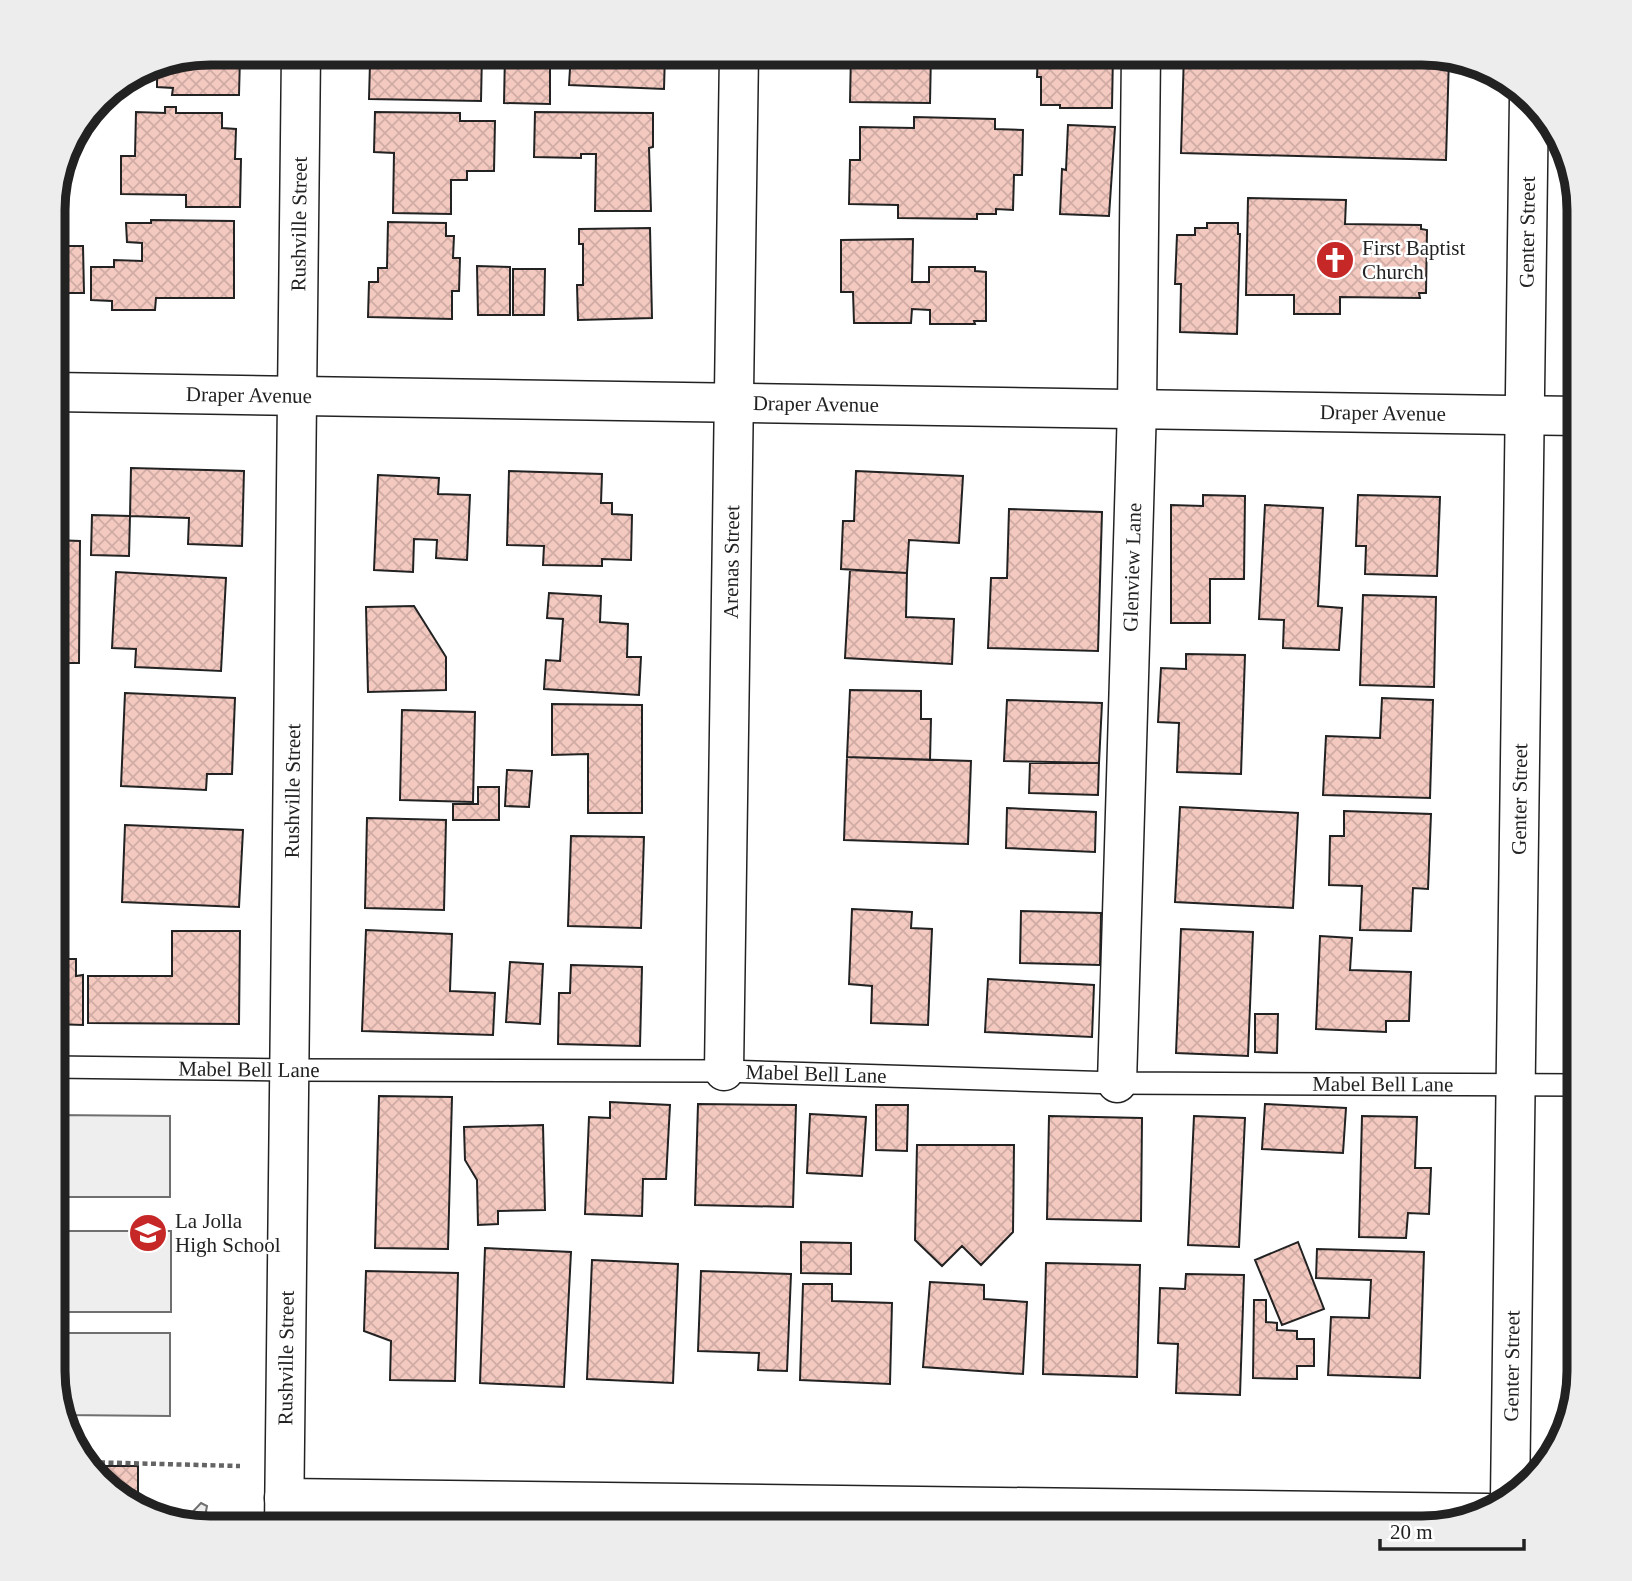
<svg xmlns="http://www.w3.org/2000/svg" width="1632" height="1581" font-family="Georgia,serif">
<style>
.garden{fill:#eee;stroke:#6f6f6f;stroke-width:2}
.building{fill:url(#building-cross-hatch);stroke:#222;stroke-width:2}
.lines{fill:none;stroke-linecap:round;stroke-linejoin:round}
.lane-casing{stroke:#222;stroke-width:24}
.street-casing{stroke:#222;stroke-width:41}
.path{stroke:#646464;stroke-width:4.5;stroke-dasharray:5 3.5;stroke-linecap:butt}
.lane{stroke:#fff;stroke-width:21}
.street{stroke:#fff;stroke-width:38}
.labels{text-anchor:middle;stroke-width:5;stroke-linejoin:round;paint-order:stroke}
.street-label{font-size:21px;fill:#222;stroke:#fff}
.poi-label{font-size:21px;fill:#222;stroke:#fff;text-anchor:start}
.rim{fill:none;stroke:#222;stroke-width:9}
</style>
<defs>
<pattern id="building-cross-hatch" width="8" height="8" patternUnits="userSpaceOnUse" patternTransform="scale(1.75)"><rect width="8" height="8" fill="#f3c9c0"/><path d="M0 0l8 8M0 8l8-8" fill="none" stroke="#d0aca5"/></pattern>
</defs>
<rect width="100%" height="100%" fill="#fff"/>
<path class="garden" d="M53 1115 170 1116V1197H53Z
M53 1231H171V1312H53Z
M53 1333H170V1416L61 1415 53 1372Z
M201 1503 207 1506 203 1527 182 1523Z"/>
<path class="building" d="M210 52 235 53V57H240L239 95H172L173 88 157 87V63Z
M382 53H482L481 101 369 99 370 63 382 64Z
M505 53H550V104L504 103Z
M571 53H665L664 89 569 85Z
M851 53H931L930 103 850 102Z
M1038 53H1113L1112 108H1060V105H1041V77H1037Z
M1184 53H1432L1449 57 1446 160 1181 153Z
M165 107H176V113H222V128L236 129 235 159H241L240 207H186V195L121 194V156H135L136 112 165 113Z
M375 112 460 113V121H495L494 171H467V180H451V214L393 213 394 153 374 152Z
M535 112 653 113V147L649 148 651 211H595L596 154H581V158L534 157Z
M914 117 995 119V129L1023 130 1022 175H1014L1013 210 996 209V214H977V219L898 218V205L849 204 850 160H860V127L914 128Z
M1068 125 1115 127 1109 216 1060 214 1062 169 1066 170Z
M1248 198 1346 200 1345 224 1421 225V229L1427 230 1426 293H1419L1420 298 1340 297V314H1294V295H1246Z
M151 220 234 221V298H156L155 310H112V301L91 300V267H114V260L142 261V243L127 242 126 223H151Z
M388 222 446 223V236H454L453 258H460L459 291H452V319L368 317 369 282H378V268H387Z
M1207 223H1238V234H1240L1237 334 1180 332 1181 284H1175L1177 235H1195V228H1207Z
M650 228 652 318 578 320 577 285H583V244H579V229Z
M913 239 912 282H929V267H975V271L986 272V321H974L975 324H930V310L912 309 911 323H854L853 292H841V240Z
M53 246H83L84 293H53Z
M477 266 510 267V315H478Z
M513 269H545L544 315H513Z
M131 468 244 471 242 546 188 544 189 518 130 516Z
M509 471 602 474 601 503H612V514L632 515 631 560 602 559V566L543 565 544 546 507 545Z
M856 471 963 476 959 543 909 540 907 573 841 569 843 521H854Z
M378 475 439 478 438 494 470 495 467 560 436 558 437 540 414 539 413 572 374 570Z
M1203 495 1245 496 1244 579H1210V623H1171V505L1203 506Z
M1358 495 1440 497 1437 576 1365 574 1366 546H1356Z
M1265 505 1323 508 1318 606 1342 608 1339 650 1283 648 1284 620 1259 619Z
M1009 509 1102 512 1098 651 988 648 991 578H1007Z
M92 515 130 516 129 556 91 555Z
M53 540 80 541 79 663H53Z
M850 570 907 573 906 617 954 619 952 664 845 658Z
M116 572 226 578 221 671 135 667 136 649 112 648Z
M549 593 601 596 600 622 628 624 627 657H641L639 695 544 689 546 660 560 661 563 619 547 618Z
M1363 595 1436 597 1434 687 1360 685Z
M414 606 446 657V690L368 692 366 607Z
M1186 654 1245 655 1241 774 1177 772 1179 723 1158 722 1161 668 1186 669Z
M850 690 921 691V719H931L930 760 847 757Z
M125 693 235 698 232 774H207L206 790 121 786Z
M1382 698 1433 700 1430 798 1323 795 1326 736 1380 738Z
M1007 700 1102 703 1099 763 1004 761Z
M552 704 642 705V813H588V754L552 755Z
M402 710 475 712 473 802 400 800Z
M847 757 971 761 968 844 844 840Z
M1030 763H1099L1098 795 1029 793Z
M507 770 532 771 529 807 505 806Z
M478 787H499V820H453V804H478Z
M1180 807 1298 813 1293 908 1175 902Z
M1007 808 1096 812 1095 852 1006 848Z
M1344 811 1431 814 1428 889 1413 888 1411 931 1360 930 1362 886 1329 885 1330 836H1344Z
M367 818 446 820 444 910 365 908Z
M125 825 243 830 239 907 122 902Z
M53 830H57L53 907Z
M571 836 644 837 641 928 568 926Z
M852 909 912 912 911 928 932 929 928 1025 871 1023 872 986 849 984Z
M1021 911 1101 913 1100 965 1020 963Z
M1181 929 1253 932 1248 1056 1176 1053Z
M366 930 452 934 450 991 495 993 493 1035 362 1031Z
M172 931H240L239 1024 88 1023V976H172Z
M1320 936 1352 938 1350 970 1411 972 1409 1021H1386V1032L1316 1029Z
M53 959H76V976L83 975V1025L53 1024Z
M510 962 543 964 540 1024 506 1022Z
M571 965 642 967 640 1046 558 1044 559 993H570Z
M988 979 1094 985 1092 1037 985 1032Z
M1255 1014H1278L1277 1053 1255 1052Z
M379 1096 452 1097 448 1249 375 1248Z
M610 1102 670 1105 666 1179H643L642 1216 585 1214 589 1117 610 1118Z
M698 1104 796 1105 793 1207 695 1205Z
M1265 1104 1346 1108 1343 1153 1262 1149Z
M876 1105H908L907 1151 876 1150Z
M810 1114 866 1117 862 1176 807 1173Z
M1049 1116 1142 1118 1141 1221 1047 1219Z
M1194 1116 1245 1118 1239 1247 1188 1245Z
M1362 1116 1417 1117 1415 1168H1431L1429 1214 1408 1213 1406 1238 1359 1237Z
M543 1125 545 1210 498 1211V1224L478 1225 477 1180 465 1160 464 1127Z
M917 1145H1014L1013 1232 981 1265 962 1246 942 1266 915 1240Z
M801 1242 851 1243V1274L801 1273Z
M1298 1242 1324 1309 1282 1325 1255 1260Z
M485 1248 571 1252 564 1387 480 1383Z
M1317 1249 1424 1252 1420 1378 1328 1375 1331 1317 1369 1318 1371 1280 1316 1278Z
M592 1260 678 1264 673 1383 587 1379Z
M1046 1263 1140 1265 1137 1377 1043 1374Z
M366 1271 458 1273 455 1381 390 1380 391 1341 364 1331Z
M701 1271 791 1274 787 1371 758 1370 759 1353 698 1351Z
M1186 1274 1244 1275 1240 1395 1176 1393 1178 1344 1158 1343 1160 1288 1185 1289Z
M930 1282 984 1285V1299L1027 1302 1023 1374 923 1367Z
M803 1284H832V1301L892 1303 890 1384 800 1380Z
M1254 1300H1266V1322L1277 1323V1330L1297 1331V1339H1314V1366H1297V1379L1253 1378Z
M86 1466H138V1508L92 1475Z"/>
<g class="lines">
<defs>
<g id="lane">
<path id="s1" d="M53 1067 289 1070 724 1071 1117 1083 1579 1085"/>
</g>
<g id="street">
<path id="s2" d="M53 392 1579 416"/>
<path id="s3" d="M724 1071 739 53"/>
<path id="s4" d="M1117 1083 1137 407 1141 53"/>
<path d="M284 1498 1488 1513"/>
<path id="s5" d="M1510 1499 1529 97"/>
<path id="s6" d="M284 1528 301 53"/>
</g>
</defs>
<use href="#lane" class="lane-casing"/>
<use href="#street" class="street-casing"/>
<path class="path" d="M83 1462 240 1466"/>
<use href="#lane" class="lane"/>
<use href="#street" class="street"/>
</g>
<defs>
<symbol id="church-disc" viewBox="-11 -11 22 22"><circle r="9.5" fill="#c62828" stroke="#fff"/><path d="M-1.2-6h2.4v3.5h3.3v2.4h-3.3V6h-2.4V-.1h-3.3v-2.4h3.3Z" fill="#fff"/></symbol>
<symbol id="school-disc" viewBox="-11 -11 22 22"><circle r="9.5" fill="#c62828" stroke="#fff"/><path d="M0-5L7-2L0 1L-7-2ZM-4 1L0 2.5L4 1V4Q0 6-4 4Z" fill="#fff"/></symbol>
</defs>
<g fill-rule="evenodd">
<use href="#church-disc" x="1313" y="238" width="44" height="44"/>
<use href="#school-disc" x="126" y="1211" width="44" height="44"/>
</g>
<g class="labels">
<g class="street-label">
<text dy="7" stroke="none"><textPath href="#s6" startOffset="1304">Rushville Street</textPath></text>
<text dy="7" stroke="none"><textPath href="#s5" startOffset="1267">Genter Street</textPath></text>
<text dy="7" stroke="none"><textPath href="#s2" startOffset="196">Draper Avenue</textPath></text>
<text dy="7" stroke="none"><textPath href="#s2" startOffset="763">Draper Avenue</textPath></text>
<text dy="7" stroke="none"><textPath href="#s2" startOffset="1330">Draper Avenue</textPath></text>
<text dy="7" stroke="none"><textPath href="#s3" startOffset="509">Arenas Street</textPath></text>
<text dy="7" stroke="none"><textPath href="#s4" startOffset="516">Glenview Lane</textPath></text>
<text dy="7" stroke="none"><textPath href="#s6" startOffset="737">Rushville Street</textPath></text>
<text dy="7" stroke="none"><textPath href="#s5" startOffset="700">Genter Street</textPath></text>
<text dy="7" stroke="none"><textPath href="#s1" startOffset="196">Mabel Bell Lane</textPath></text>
<text dy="7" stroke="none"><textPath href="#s1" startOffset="763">Mabel Bell Lane</textPath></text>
<text dy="7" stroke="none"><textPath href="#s1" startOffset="1330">Mabel Bell Lane</textPath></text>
<text dy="7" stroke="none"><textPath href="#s6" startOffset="170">Rushville Street</textPath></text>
<text dy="7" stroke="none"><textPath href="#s5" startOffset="133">Genter Street</textPath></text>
</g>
<g class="poi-label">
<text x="1362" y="255">First Baptist<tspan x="1362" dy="24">Church</tspan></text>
<text x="175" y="1228">La Jolla<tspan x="175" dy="24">High School</tspan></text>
</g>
</g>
<path d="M0 0H1632V1581H0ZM210 65H1422A145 145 0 0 1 1567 210V1371A145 145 0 0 1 1422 1516H210A145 145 0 0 1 65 1371V210A145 145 0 0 1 210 65Z" fill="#ededed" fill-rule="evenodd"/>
<path class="rim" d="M210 65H1422A145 145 0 0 1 1567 210V1371A145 145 0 0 1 1422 1516H210A145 145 0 0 1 65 1371V210A145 145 0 0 1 210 65Z"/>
<path d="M1380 1539v10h144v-10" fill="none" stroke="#222222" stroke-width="3.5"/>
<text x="1390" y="1539" font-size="21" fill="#222222" stroke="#ffffff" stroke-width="5" paint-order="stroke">20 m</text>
</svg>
